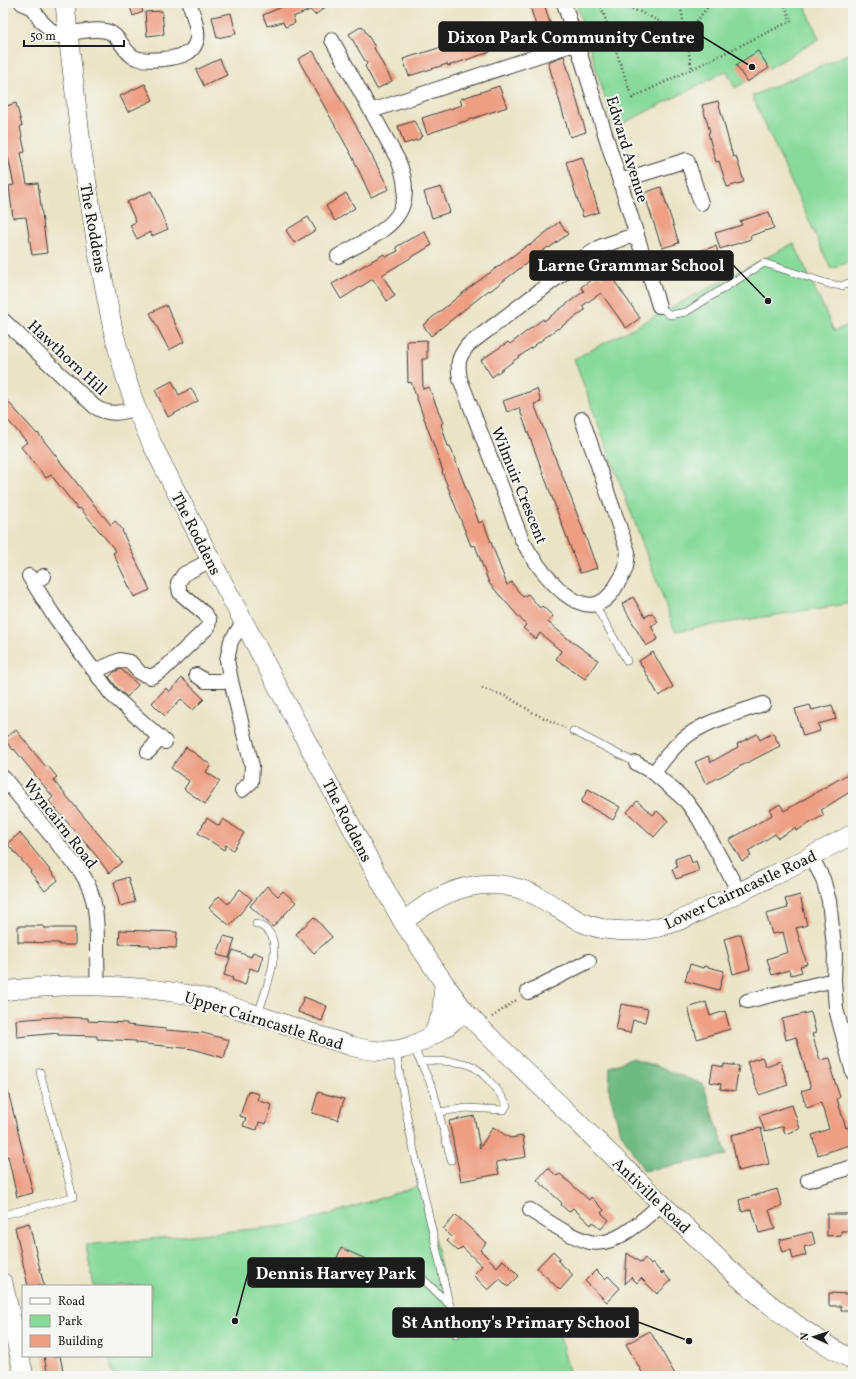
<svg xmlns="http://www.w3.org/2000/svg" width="856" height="1379" font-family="Vollkorn,serif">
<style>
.green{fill:#88da9b;stroke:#527b5c}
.forest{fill:#6eba83;stroke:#456b50}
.building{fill:#ed9e83}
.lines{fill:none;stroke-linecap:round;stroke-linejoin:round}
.lane-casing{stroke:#3b3a36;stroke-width:8}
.street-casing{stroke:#3b3a36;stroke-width:16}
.secondary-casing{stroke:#3b3a36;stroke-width:20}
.path{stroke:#3b3a36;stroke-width:2.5;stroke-dasharray:1 3;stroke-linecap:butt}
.lane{stroke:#fff;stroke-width:7}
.street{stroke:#fff;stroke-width:14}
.secondary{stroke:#fff;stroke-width:19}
.labels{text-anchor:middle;stroke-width:4;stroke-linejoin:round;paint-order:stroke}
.street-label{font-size:16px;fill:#1c1c1c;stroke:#f6f6f2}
.leader{fill:none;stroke:#1c1c1c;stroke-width:1.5}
.callout-dot{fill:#1c1c1c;stroke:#f6f6f2;stroke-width:1.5}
.callout{fill:#1c1c1c;stroke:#1c1c1c;stroke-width:1.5}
.callout-label{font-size:17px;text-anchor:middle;font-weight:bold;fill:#fff}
</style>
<rect width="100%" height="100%" fill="#f6f6f2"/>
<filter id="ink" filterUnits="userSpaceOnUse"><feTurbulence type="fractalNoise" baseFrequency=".025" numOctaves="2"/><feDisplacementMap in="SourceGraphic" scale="8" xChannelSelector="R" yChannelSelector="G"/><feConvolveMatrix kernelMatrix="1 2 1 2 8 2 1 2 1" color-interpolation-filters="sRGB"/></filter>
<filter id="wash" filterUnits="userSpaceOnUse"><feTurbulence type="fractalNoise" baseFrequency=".012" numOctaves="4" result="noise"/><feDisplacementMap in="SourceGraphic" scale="16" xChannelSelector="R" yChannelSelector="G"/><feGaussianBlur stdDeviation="0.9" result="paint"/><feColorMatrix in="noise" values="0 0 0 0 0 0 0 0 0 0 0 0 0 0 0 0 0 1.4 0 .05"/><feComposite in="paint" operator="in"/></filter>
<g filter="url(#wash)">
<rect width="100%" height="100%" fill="#eae4c6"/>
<path class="green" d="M576 3H804L819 39 735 88 727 71 614 128Z
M853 52V260L831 269 752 96Z
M794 243 834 331 853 323V603L675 631 574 359Z
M422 1185 456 1333 558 1329 570 1376H113L109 1356H151V1286H94L86 1245 295 1225Z"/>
<path class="forest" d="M633 1058 703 1084 727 1155 644 1171 619 1129 609 1090 610 1067Z"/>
<g id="blocks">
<path class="building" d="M129 3H140L143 12 133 16Z
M291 3H331L315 15 310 10 293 17 295 23 285 27 283 22 267 26 263 15Z
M529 3H544L554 38 541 42Z
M162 11 164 34 147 36 145 12Z
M231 13 236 34 217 38 212 17Z
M362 26 375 47 374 48 392 81 377 89 365 66 367 64 349 34Z
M483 30 490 52 448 66 447 64 409 76 403 59 442 47 441 44Z
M313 51 359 131 389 189 371 197 352 156 298 59Z
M758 51 769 68 747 82 736 65Z
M564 56 586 132 570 137 548 62Z
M220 59 227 75 204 86 196 70Z
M145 84 153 100 128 112 120 96Z
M499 86 507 107 427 134 422 118 462 105 460 99Z
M718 101 733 157 736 156 744 182 727 187 719 161 716 162 708 133 710 132 702 105Z
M16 103 22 126 20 127 25 152 21 153 27 184 38 183 47 253 32 255 26 217 13 218 9 186 14 185 8 157 6 158 3 141V107Z
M414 121 423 136 420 137V139L404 144 398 126Z
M582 157 599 212 583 217 566 162Z
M441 187 450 212 432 218 424 192Z
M661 187 679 243 662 248 644 193Z
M151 191 168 229 152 236 150 232 137 239 130 225 136 222 127 202Z
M346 193 355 208 335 221 326 206Z
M769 212 774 228 750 236 751 239 720 249 715 233 742 225 740 221Z
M308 217 316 230 294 243 286 230Z
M559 222 568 234 549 248 548 247 490 291 489 290 431 336 423 325 469 288 529 244 530 245Z
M424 231 432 245 382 275 395 296 387 301 373 279 341 299 332 284 384 254 386 257 398 251 396 247Z
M716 246 721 263 679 276 674 259Z
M600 257 617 281 615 282 640 318 626 328 601 293 582 306 585 310 558 329V328L492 377 481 360 508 342 510 344 543 319 544 321 584 291 581 287 599 274 604 280 597 259Z
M166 305 184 342 169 350 150 313Z
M427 340V359H422L423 389 429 387 443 423 441 424 448 446H450L479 523 483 521 507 585 511 582 523 597 528 594 540 608 542 606 553 616 548 622 567 638 598 660 585 679 556 659 561 651 540 633 536 639 523 628 526 625 489 583 475 545 471 546 442 472 443 471 411 382 408 383 407 341Z
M172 381 179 395 191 388 198 401 168 417 155 390Z
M537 389 541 402 534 404 573 503 597 568 580 573 519 408 507 412 503 401Z
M3 396 37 434 38 433 90 500 111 525 115 521 123 530 122 531 150 590 134 597 113 553 116 551 80 508 78 509 51 475 46 478 21 447 27 442 3 415Z
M633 597 645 617 652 613 658 622 651 626 658 639 646 646 622 604Z
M653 652 673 687 659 696 639 661Z
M121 669 138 685 127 697 117 688 109 677 114 672Z
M182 678 204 699 193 710 181 699 165 716 152 703 166 688 169 692Z
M810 705 812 710 832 705 836 719 818 724 820 731 803 736 795 709Z
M16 730 46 767 48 766 57 777 53 780 122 862 109 873 94 853 49 801 53 797 14 749 13 750 4 739Z
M773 733 780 746 706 784 695 762 708 756 711 762 738 747 737 744 757 734 760 740Z
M186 747 211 765 206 772 220 781 205 804 184 789 189 781 171 768Z
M853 771V790L821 810 824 815 796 831 795 828 778 838 775 834 748 851 751 856 742 861 729 840 772 815 770 810 780 804 784 811Z
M588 789 620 807 613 820 581 802Z
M637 801 653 815 657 811 668 821 654 837 627 812Z
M207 818 219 826 223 819 244 833 233 850 226 845 224 850 198 833Z
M20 833 58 880 45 891 30 872 31 871 9 846V842Z
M689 854 692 863 696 861 699 871 676 879 672 869 678 867 675 859Z
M128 877 135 902 120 906 114 882Z
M267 886 278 896 283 891 296 902 273 927 250 906Z
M240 889 252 899 230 926 209 908 219 896 228 904Z
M800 895 807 925 796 928 807 964 800 966 802 972 791 975 789 970 772 975 767 959 788 952 783 932 772 934 766 914 788 908 785 899Z
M314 917 332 937 314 953 296 934Z
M18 926H44V928H75V945H59V943L18 942Z
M120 930 177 932 176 948 150 947V945L119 944Z
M741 934 750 969 733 974 724 939Z
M224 936 235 939 229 958 217 955Z
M233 950 251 957 253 952 263 956 258 971 250 968 245 985 232 980 233 978 224 975Z
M690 964 703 968 704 966 724 971 719 990 685 981Z
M304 997 327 1006 322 1021 298 1012Z
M706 1002 710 1016 725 1011 730 1029 697 1039 688 1008Z
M621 1004 648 1009 645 1022 633 1020 630 1033 616 1030Z
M811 1012 816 1033 812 1034 820 1060 830 1058 833 1070H831L840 1097 837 1099 846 1128 848 1127 853 1142V1144L818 1155 812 1135 829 1129 821 1103 807 1108 801 1091 811 1088 796 1037 786 1040 782 1019Z
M54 1017 88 1018V1021L127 1023V1025L166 1029V1030L203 1033 229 1040 224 1058 193 1049 136 1043V1041L97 1039V1036L58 1035V1033L17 1037 16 1020Z
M762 1057 766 1066 780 1061 788 1085 759 1095 747 1062Z
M724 1064 739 1066 735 1091 720 1089 721 1084 710 1082 713 1065 724 1067Z
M8 1091 33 1193 17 1197 8 1156 6 1157 3 1141V1092Z
M248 1091 259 1094 257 1100 272 1105 266 1124 259 1122 257 1130 243 1126 246 1118 240 1116Z
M318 1092 344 1099 338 1120 312 1113Z
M792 1105 800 1129 785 1134 783 1126 765 1132 759 1116Z
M474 1116 480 1148 493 1127 510 1138 523 1136 526 1157 496 1162 499 1174 461 1181 449 1121Z
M761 1128 769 1164 738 1171 731 1135Z
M548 1168 557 1176 560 1174 589 1200 591 1197 604 1210 601 1213 609 1220 601 1229 593 1222 591 1225 573 1208 569 1212 561 1205 562 1203 537 1180Z
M777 1189 782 1206 769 1210 775 1229 759 1233 752 1209 742 1212 739 1200Z
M827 1214H853V1226H849V1231H841V1235L827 1236Z
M456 1215 486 1243 480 1250 497 1267 503 1260 519 1276 508 1287 500 1279 488 1290 473 1275 482 1266 462 1247 458 1251 447 1241 451 1237 443 1229Z
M29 1223 44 1286H28L15 1227Z
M812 1232 815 1244 804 1247 806 1255 793 1259 791 1250 782 1252 779 1240Z
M341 1248 375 1263 368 1281 358 1277 355 1284 340 1278 342 1272 333 1268Z
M553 1251 560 1258 558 1261 573 1275 560 1290 537 1268Z
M627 1253 641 1263 645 1258 651 1265 653 1263 662 1274 663 1272 671 1281 657 1294 641 1278 637 1283 631 1277 625 1284Z
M596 1270 605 1279 608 1276 620 1288 607 1302 585 1281Z
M829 1293 849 1294V1296H853V1311H841V1306H829Z
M650 1331 676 1376H644L626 1344Z
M44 1356H60L64 1376H48Z"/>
</g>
</g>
<g filter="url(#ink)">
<use href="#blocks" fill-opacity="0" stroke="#3b3a36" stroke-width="1"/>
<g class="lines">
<defs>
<path id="lane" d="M659 306 670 315 686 312 764 263 829 284 842 286 853 281
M595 605 627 661
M573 731 636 763
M256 924C261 925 265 928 269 932 283 949 264 995 258 1014
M3 967 5 991
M413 1046 433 1089 451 1160
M396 1051 409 1129 456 1334
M420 1061C434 1061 461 1060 472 1066 483 1071 502 1095 507 1105L504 1110 467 1108 439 1112
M3 1215 73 1197 40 1072
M402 1268 421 1277 450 1305"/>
<path id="street" d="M22 3 32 8 42 22 57 36C70 33 93 28 106 31 119 34 122 49 132 56 142 63 179 59 189 52 193 49 196 44 197 39 199 28 192 14 190 3
M564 3 659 306
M332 40 398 160C422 218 381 232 338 256
M371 111 577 43
M620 181 687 160 701 203
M3 320 95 407C110 416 121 413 136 408
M582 419 628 552C627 558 627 565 625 570 623 576 619 581 616 586 587 638 537 568 522 540L460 379C457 362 458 358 468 345L586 256 602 246 637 234
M29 576 52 613 111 694 165 742
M34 583 44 576
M95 671 120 660 130 662 140 673 151 677 163 670 208 627 209 620 205 614 180 593 178 583 184 574 211 560
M196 675 205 681H231
M148 752 161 738
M636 763 654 773 686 801 699 819 739 892
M654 773C662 762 670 750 682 740 704 721 735 714 763 704
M3 777 81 872C97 896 97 921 97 949 97 962 98 974 97 987
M242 790 251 782 252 766 231 681 227 660 231 641 244 621
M811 856 823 879 829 901 835 955 834 980 836 1009 853 1073
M528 992 589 961
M747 1001 834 980
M808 1180 853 1167
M530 1210C549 1222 568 1236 590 1242 615 1248 644 1219 661 1204"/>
<path id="secondary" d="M65 3 68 34 82 152 98 253 113 330 125 375 136 408 153 446 211 560 377 875 403 922 444 983 466 1013 499 1046 725 1265C764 1302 805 1335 853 1360
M403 922C443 889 487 871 537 896 552 904 566 914 581 922 599 930 622 932 641 930 670 928 697 912 723 900 767 879 810 857 853 834
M3 991C64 983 135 984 196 996 214 1000 233 1008 251 1013 284 1024 318 1035 351 1046 390 1057 411 1050 444 1028 452 1023 457 1016 466 1013
M433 1035 442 1013 444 983
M3 1283 24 1376"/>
</defs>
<use href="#lane" class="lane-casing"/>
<use href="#street" class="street-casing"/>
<use href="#secondary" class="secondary-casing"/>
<path class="path" d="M600 3 632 98 791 21 784 3
M613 3 640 12 686 34 711 3
M680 3 692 70
M482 688 508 697 532 712 565 728
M492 1017 518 999"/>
<use href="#lane" class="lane"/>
<use href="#street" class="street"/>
<use href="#secondary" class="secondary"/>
</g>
</g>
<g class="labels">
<g class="street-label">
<text transform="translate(628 149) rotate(73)" y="6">Edward Avenue</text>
<text transform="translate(94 228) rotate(80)" y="6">The Roddens</text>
<text transform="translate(68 357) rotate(43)" y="6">Hawthorn Hill</text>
<text transform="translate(520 485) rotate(68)" y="6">Wilmuir Crescent</text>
<text transform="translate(197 533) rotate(63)" y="6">The Roddens</text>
<text transform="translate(348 820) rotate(63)" y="6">The Roddens</text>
<text transform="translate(61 823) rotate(52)" y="6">Wyncairn Road</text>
<text transform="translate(740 889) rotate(-25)" y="6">Lower Cairncastle Road</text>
<text transform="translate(264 1020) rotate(17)" y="6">Upper Cairncastle Road</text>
<text transform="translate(652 1195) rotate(44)" y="6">Antiville Road</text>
</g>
</g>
<path class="leader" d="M752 67L703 37M768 301L733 265M235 1321L248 1273M689 1341L638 1322"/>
<g class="callout-dot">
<circle cx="752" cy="67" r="4"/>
<circle cx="768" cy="301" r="4"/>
<circle cx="235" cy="1321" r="4"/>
<circle cx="689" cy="1341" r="4"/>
</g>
<g class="callout">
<rect x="439" y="22" width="264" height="29" rx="4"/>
<rect x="530" y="251" width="203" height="29" rx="4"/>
<rect x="248" y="1258" width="176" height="29" rx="4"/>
<rect x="393" y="1308" width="245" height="29" rx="4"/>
</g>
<g class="callout-label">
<text x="571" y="43">Dixon Park Community Centre</text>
<text x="631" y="271">Larne Grammar School</text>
<text x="336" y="1279">Dennis Harvey Park</text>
<text x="516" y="1328">St Anthony's Primary School</text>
</g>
<rect width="856" height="1379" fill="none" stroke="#f6f6f2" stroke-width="16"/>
<rect x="22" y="1285" width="130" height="72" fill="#f6f6f2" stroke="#9f9f9c"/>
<rect x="30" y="1298" width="20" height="6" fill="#ffffff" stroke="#9f9f9c"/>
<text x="58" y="1305" font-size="12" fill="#1c1c1c">Road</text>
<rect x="30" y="1315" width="20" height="12" fill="#88da9b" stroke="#9f9f9c"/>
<text x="58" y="1325" font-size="12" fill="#1c1c1c">Park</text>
<rect x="30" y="1335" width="20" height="12" fill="#ed9e83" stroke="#9f9f9c"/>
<text x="58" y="1345" font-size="12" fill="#1c1c1c">Building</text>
<g transform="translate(814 1337) rotate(273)" stroke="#f6f6f2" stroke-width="3" paint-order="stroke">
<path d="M0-3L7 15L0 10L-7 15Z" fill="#1c1c1c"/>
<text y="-6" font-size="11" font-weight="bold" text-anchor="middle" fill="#1c1c1c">N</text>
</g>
<path d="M24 40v6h100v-6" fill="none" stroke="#1c1c1c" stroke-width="2"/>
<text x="30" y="40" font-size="12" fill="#1c1c1c" stroke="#f6f6f2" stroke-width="3" paint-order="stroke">50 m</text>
</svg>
